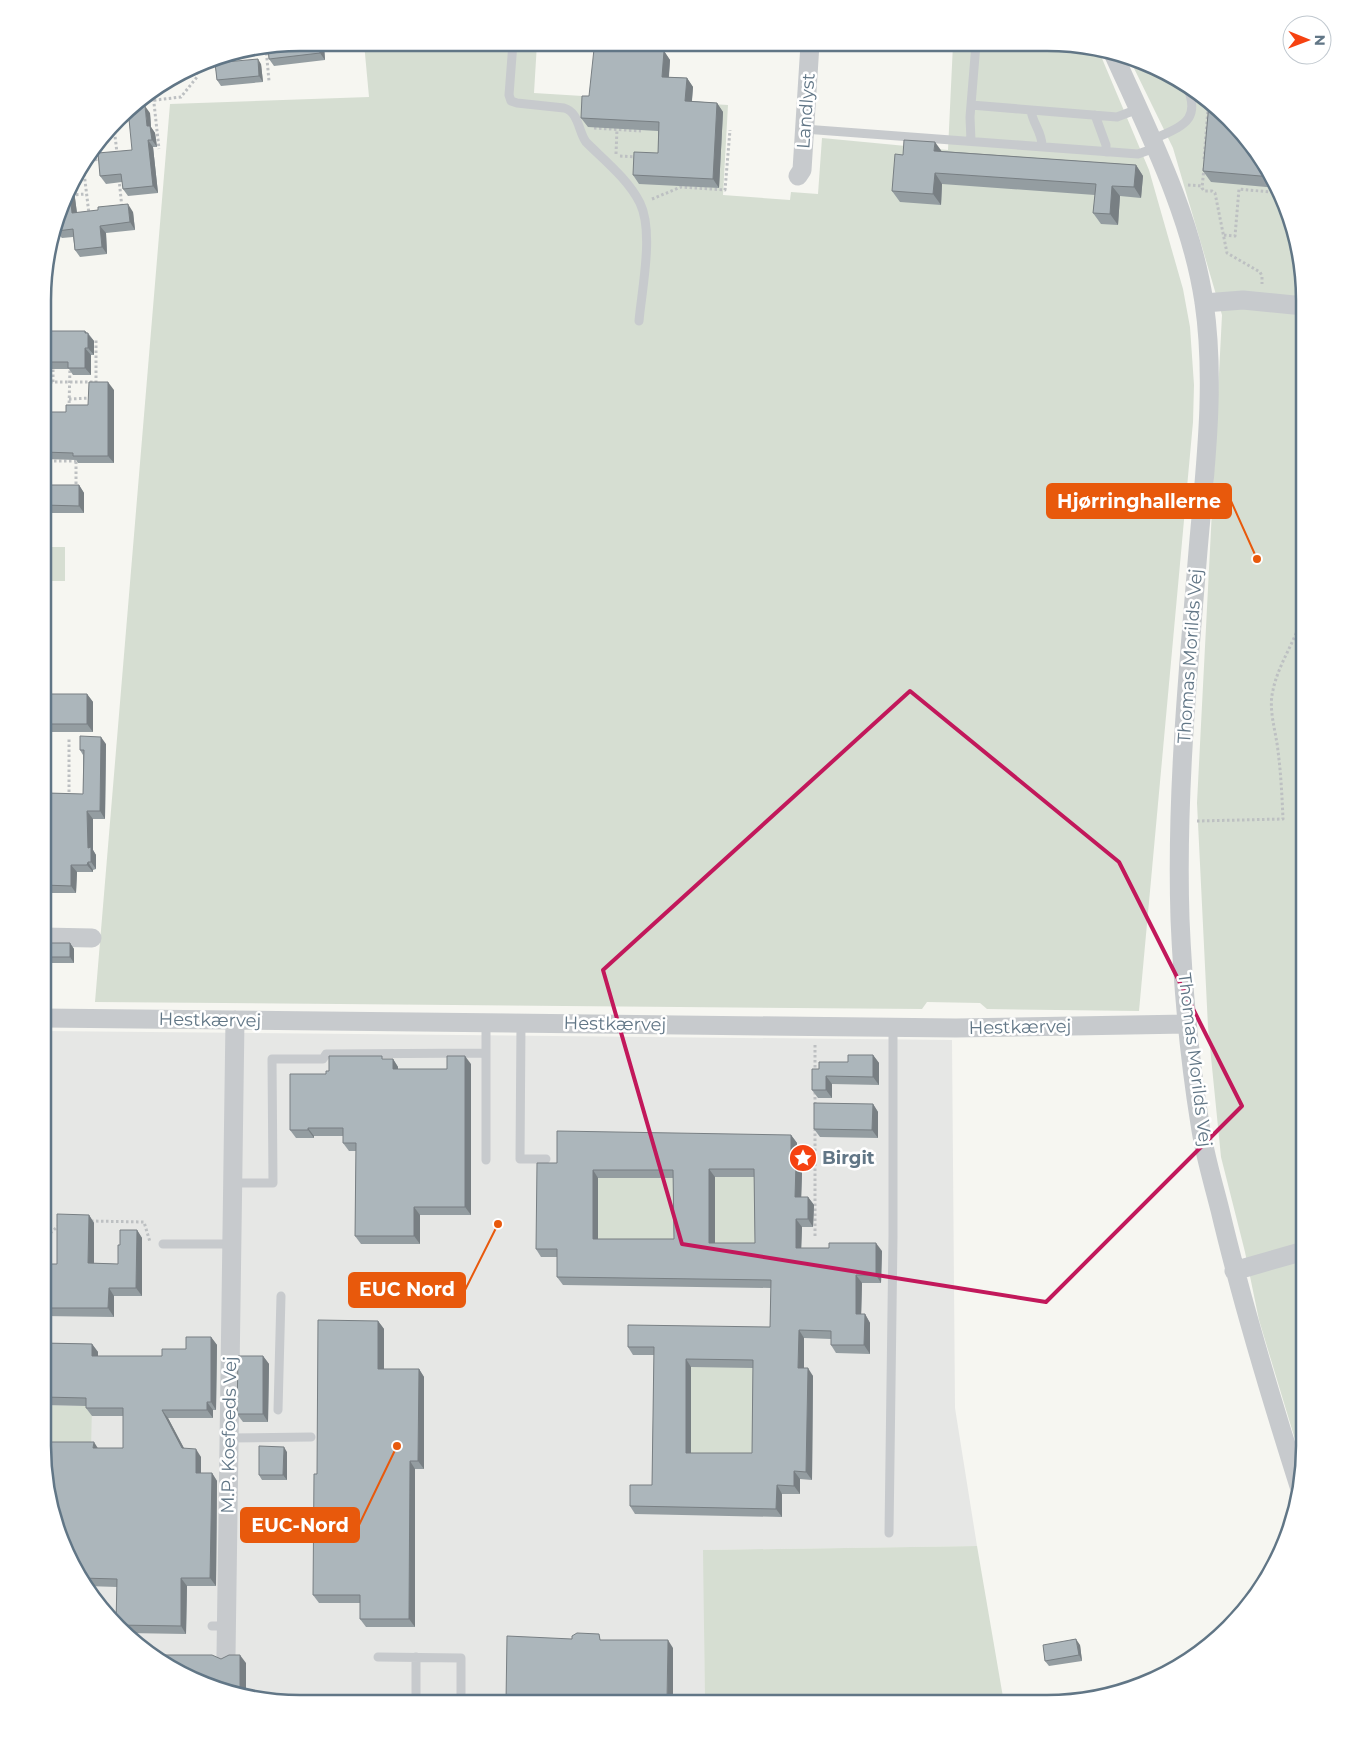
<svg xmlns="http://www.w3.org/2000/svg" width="1347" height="1746" font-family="Montserrat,sans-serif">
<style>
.built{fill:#e6e7e5}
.green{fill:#d6ded2}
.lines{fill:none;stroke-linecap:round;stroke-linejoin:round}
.path{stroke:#bdc0c2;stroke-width:3;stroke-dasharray:2.5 2.5;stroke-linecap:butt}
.service{stroke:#c7cacd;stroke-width:9}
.minor{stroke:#c7cacd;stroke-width:19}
.wall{fill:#949da1;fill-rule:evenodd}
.shaded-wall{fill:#787f83}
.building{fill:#acb6bb;stroke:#787f83;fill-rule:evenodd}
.marked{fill:none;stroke:#c2185b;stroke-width:4;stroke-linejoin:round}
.labels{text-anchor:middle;stroke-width:5;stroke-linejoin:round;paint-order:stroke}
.street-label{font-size:18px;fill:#617686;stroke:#fff}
.poi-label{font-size:18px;font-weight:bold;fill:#617686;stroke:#fff;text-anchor:start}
.rim{fill:none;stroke:#617686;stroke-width:2.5}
.leader{fill:none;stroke:#e8590c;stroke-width:2}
.callout-dot{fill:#e8590c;stroke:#fff;stroke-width:2}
.callout{fill:#e8590c;stroke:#e8590c;stroke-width:2}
.callout-label{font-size:19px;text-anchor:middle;font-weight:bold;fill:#fff}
</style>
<rect width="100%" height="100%" fill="#f6f6f1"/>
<path class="built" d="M43 1031 952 1040 955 1408 977 1546 704 1550 705 1703 267 1701 217 1690 157 1660 107 1616 69 1560 43 1446Z"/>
<path class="green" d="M364 43H537L534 93 728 105 723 195 790 200 791 192 818 194 822 138 948 150 953 44 1081 45 1098 49 1149 170 1183 289 1190 327 1194 385 1193 422 1139 1011 987 1009 980 1003 927 1002 922 1009 95 1002 170 104 369 97Z
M1129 58 1145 62 1190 86 1241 130 1278 186 1296 234 1304 300 1303 1466 1259 1320 1245 1252 1221 1157 1208 1027 1197 803 1222 315 1173 148Z
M44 547H65V581H44Z
M715 1177H760V1251H715Z
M598 1178H679V1250L598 1251Z
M691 1366 758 1367V1474L691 1461Z
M43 1405 92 1406 91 1450H43Z
M977 1546 1004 1703H705L703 1550Z"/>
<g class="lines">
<path class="path" d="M266 48 269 81
M153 94 159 149
M139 102 181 97 197 77 196 68
M114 127 117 153
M594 128 641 131
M616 154 617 129
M620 156 638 157
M1204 159 1208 109H1212
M85 161 102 159
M83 164 89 214
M1204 168 1202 188 1204 191H1212L1215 193 1227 253 1260 272 1262 276V284
M119 179 122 208
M1188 185 1203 186
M71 195 86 194
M652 199 681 187 725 190 730 130
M1224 235 1235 236 1239 189 1280 193
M1299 290 1301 270
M45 382H96V339
M53 382V365
M69 399 91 398
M69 408 70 366
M44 461H76
M76 489V458
M69 797V738
M44 808H51
M1197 821 1283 819C1282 797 1281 774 1278 751 1276 731 1268 710 1273 690 1279 661 1299 637 1304 608
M815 1045V1073
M815 1092V1106
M91 1221 144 1222 150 1242
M815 1236V1127
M43 1240 59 1225"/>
<path class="service" d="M513 43 509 95 511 101 517 103 564 108C579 112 578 131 586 142 604 160 628 179 640 203 654 232 642 288 639 321
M971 105 1117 117 1138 109
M1031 110C1032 123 1043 133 1042 147
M1095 115 1106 145V152
M804 129 1138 154 1155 148
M1152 140C1181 126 1203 122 1186 84
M971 141 970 117 976 44
M486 1023V1160
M521 1023 520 1159H546
M233 1183H273L272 1059H323L326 1054 486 1053
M163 1244H232
M278 1410 281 1296
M229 1438 311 1437
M889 1533 893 1236V1028
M212 1626H227
M378 1657 461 1658V1702
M416 1702V1657"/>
<path class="minor" d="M1113 53C1149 133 1191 215 1204 302 1216 384 1205 469 1198 551 1188 674 1176 796 1180 919 1183 988 1189 1056 1200 1124 1204 1153 1213 1182 1220 1210 1242 1303 1270 1395 1299 1486
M798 176 802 170 810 44
M1204 303 1243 300 1304 306
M43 937 92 938
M43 1018 956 1028 1187 1024
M1234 1271 1304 1251
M226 1656 235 1020"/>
</g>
<path class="wall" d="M324 46 325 60 274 66 269 59Z
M634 51H664L670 60 669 77 687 78 693 87 692 101 717 103 723 112 719 188 639 184 633 175 658 153V131L588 127 581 118 589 96Z
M217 56H222V62L261 64 263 82 221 86 217 80 215 63 206 64V63Z
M150 113 151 127 155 133 157 147H153L158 193 128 196 123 189 122 182 106 184 100 176 132 150Z
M1241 130 1278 186V188L1211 182 1203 171Z
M941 151 1136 165 1143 176 1141 198 1120 196 1118 225 1101 224 1093 213 1095 195 942 184 941 205 900 202 892 191Z
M73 183 77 213 133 212 135 230 106 233 107 254 80 257 75 250 73 237 62 238 56 232Z
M45 331H85L87 333H88L94 341V355H91V375H73L69 369H45Z
M114 390V463H78L76 460 44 459V412H66L88 405Z
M44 485H79L84 493V513H48L47 534H44Z
M44 694H87L93 702V732H44Z
M106 744 105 819H93V850L96 855V869L93 870V872H77L76 893H49L44 885 49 845 48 800H44V772L49 780V793L83 794V755L80 750Z
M43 943H70L74 949V963H43Z
M873 1055 879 1063V1085L832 1084V1098H818L812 1090 819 1069 848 1062Z
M384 1059H393L398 1067V1069H447L471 1064V1215H420V1244H361L355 1236 356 1151H349L343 1143V1136H314V1138H296L290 1130Z
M873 1104 878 1112V1138L820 1137 814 1129Z
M791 1135 797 1143 796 1166 802 1173 801 1197H808L814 1205 813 1227H802L801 1248 882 1251 881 1283H862L861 1314H865L870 1323V1354L836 1353 831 1345V1339L804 1338V1368L813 1376 812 1480 800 1479V1494H782V1517L635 1514 630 1506 652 1485 654 1355H633L628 1347 770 1327 771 1288 563 1285 557 1277V1257H541L536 1249 557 1163ZM715 1177H754L755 1243H715ZM598 1178H673L674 1239H598ZM691 1367 753 1368 752 1453H691Z
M89 1215 94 1223V1263L118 1264 120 1245 137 1230 142 1238V1296H114V1317L43 1316V1264H57Z
M378 1321 384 1329V1369H419L424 1377V1469H415V1627H366L360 1619V1603H319L313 1595Z
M211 1337 217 1345 216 1410H213V1418H168L184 1448 201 1457V1473H212L217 1481 216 1586H187L186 1634 127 1633 116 1624 117 1587 87 1586 69 1560 98 1448H123V1416H92L86 1408V1406L43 1405V1343L92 1344 98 1352V1356H162L186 1349Z
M263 1356 269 1364 268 1422H243L237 1414Z
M287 1452V1480H262L259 1475Z
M1080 1645 1082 1661 1049 1666 1045 1661Z"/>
<path class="shaded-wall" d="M319 43H321L324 46 325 60 320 53Z
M664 51 670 60 668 86 662 77Z
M218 56H222V62Z
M258 59 261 64 263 82 259 76Z
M687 78 693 87 691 110 685 101Z
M717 103 723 112 719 188 713 179Z
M145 106 150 113 151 127 155 133 157 147 152 140 147 126Z
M148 140 153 147 158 193 153 186Z
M935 142 943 153 934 151Z
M1136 165 1143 176 1141 198 1134 187Z
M935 173 942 184 941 205 933 194Z
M73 183 78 221 72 213 70 193Z
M1112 186 1120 196 1118 225 1110 214Z
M128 204 133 212 135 230 130 222Z
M100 226 106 233 107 254 102 247Z
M85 331 94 341V355L88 348Z
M85 348 91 355V375L85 368Z
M108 382 114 390V463L108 456Z
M79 485 84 493V513L79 506Z
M44 508 48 513 47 534 44 530Z
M87 694 93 702V732L87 724Z
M101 737 106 744 105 819 100 811Z
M44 772 49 780V800L44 792Z
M87 811 93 819V850L96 855V869L91 862 88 848Z
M88 862 93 870V872L87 865Z
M71 865 77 872 76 893 71 886Z
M70 943 74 949V963L70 957Z
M873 1055 879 1063V1085L873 1077Z
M465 1056 471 1064V1215L465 1207Z
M393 1059 398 1067V1077L393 1069Z
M826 1076 832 1084V1098L826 1090Z
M873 1104 878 1112V1138L872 1130Z
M308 1128 314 1136V1138L308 1130Z
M791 1135 797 1143 796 1166 802 1173 801 1205 795 1197 791 1165Z
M709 1169 715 1177V1251L709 1243Z
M593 1170 598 1178V1247L593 1239Z
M808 1197 814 1205 813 1227 808 1219Z
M414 1207 420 1215V1244L414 1236Z
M89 1215 94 1223V1271L88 1263Z
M796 1219 802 1227 801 1256 796 1248Z
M137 1230 142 1238V1296L136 1288Z
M876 1243 882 1251 881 1283 876 1275Z
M856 1275 862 1283 861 1322 856 1314Z
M109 1288 114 1296V1317L108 1308Z
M865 1314 870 1323V1354L864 1345Z
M378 1321 384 1329V1377L378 1369Z
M799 1330 804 1338V1376L798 1368Z
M211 1337 217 1345 216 1410 211 1402Z
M92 1344 98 1352V1364L92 1356Z
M263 1356 269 1364 268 1422 263 1414Z
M686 1359 691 1367V1461L686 1453Z
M808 1368 813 1376 812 1480 806 1472Z
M419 1369 424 1377V1469L418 1461Z
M207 1402 213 1410V1418L207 1410Z
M162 1410 168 1418 188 1456 182 1448Z
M94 1442 99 1450 93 1448Z
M284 1447 287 1452V1480L283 1475Z
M196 1449 201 1457V1481L196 1473Z
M410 1461 415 1469V1627L409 1619Z
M794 1471 800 1479V1494L794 1486Z
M212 1473 217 1481 216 1586 210 1578Z
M777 1485 782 1494V1517L776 1509Z
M181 1578 187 1586 186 1634 181 1626Z
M1076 1639 1080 1645 1082 1661 1079 1655Z
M668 1640 673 1648V1702H667Z
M240 1655 246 1663V1696L240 1695Z"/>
<path class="building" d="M300 42 319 43 320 53 269 59 268 48Z
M594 49 634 51 635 49 664 51 662 77 687 78 685 101 717 103 713 179 633 175 634 152 658 153 659 122 581 118 582 96H589Z
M258 59 259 76 217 80 215 63Z
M1209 103 1241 130 1272 177 1203 171Z
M145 106 147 126H150L152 140H148L153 186 123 189 121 174 100 176 98 153 132 150 128 109 130 107Z
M904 140 935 142 934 151 1136 165 1134 187 1112 186 1110 214 1093 213 1096 184 935 173 933 194 892 191 895 154 903 155Z
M70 193 72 213 98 210V207L128 204 130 222 100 226 102 247 75 250 73 229 57 231Z
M1298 252 1300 265H1297Z
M45 331H85V333H88V348H85V368H68V362H45Z
M89 382H108V456H73V453L44 452V412H66V405H88Z
M44 485H79V506L44 505Z
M44 694H87V724H44Z
M80 736 101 737 100 811H87L88 848 91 847V862H88L87 865H71V886L44 885V845H49L48 793 83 794 84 750H80Z
M43 943H70V957H43Z
M848 1055H873V1077L826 1076V1090H812V1069H819V1062H848Z
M329 1056H382V1059H393V1069H447V1056H465V1207H414V1236H355L356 1143H343V1128H308V1130H290V1074H326V1071H329Z
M814 1103 873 1104 872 1130 814 1129Z
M557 1131 791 1135V1165H796L795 1197H808V1219H796V1248H829V1243H876V1275H856V1314H865L864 1345H831V1331L799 1330 798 1368H808L806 1472 794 1471V1486L777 1485 776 1509 630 1506V1485H652L654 1347H628V1325L770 1327 771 1280 557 1277V1249H536L537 1163H557ZM709 1169H754L755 1243H709ZM593 1170H673L674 1239H593ZM686 1359 753 1360 752 1453H686Z
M57 1214 89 1215 88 1263 118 1264V1245H120V1230H137L136 1288H109L108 1308H43V1264H57Z
M318 1320 378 1321V1369H419L418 1461H410L409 1619H360V1595H313L314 1474H317Z
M186 1337H211V1402H207V1410H162L182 1448 196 1449V1473H212L210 1578H181V1626L117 1625 116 1624 117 1579 81 1578 69 1560 51 1512 43 1442H94L93 1448H123V1408H86V1398L43 1397V1343L92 1344V1356H162V1349H186Z
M238 1356H263V1414H237Z
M259 1446 284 1447 283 1475H259Z
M577 1633 599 1634 600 1640H668L667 1702H506L507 1636 572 1639V1636Z
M1076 1639 1079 1655 1045 1661 1043 1645Z
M151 1655H212L221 1659 229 1655H240V1695L217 1690 157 1660Z
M1149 1681 1129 1689V1686Z
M259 1699 278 1700V1701H267Z"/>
<path class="marked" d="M910 691 1119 862 1242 1106 1046 1302 682 1244 603 970Z"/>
<defs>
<symbol id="sight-disc" viewBox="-11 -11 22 22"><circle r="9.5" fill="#f64211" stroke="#fff"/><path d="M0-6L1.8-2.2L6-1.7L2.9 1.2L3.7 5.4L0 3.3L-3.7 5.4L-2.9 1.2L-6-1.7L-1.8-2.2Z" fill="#fff"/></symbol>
</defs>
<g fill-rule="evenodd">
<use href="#sight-disc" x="787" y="1142" width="32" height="32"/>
</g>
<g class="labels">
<g class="street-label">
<text transform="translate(806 111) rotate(-86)" y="6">Landlyst</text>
<text transform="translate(1190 656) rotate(-86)" y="6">Thomas Morilds Vej</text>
<text transform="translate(210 1020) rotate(1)" y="6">Hestkærvej</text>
<text transform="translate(615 1024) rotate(1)" y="6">Hestkærvej</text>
<text transform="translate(1020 1027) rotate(-1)" y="6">Hestkærvej</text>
<text transform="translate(1195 1060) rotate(83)" y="6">Thomas Morilds Vej</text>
<text transform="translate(229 1435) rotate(-89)" y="6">M.P. Koefoeds Vej</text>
</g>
<g class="poi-label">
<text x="822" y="1164">Birgit</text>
</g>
</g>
<path d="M0 0H1347V1746H0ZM300 51H1047A249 249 0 0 1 1296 300V1446A249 249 0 0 1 1047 1695H300A249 249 0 0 1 51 1446V300A249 249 0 0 1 300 51Z" fill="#fff" fill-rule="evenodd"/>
<path class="rim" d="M300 51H1047A249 249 0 0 1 1296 300V1446A249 249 0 0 1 1047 1695H300A249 249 0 0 1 51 1446V300A249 249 0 0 1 300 51Z"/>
<path class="leader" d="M1257 559L1231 501M498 1224L465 1290M397 1446L359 1525"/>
<g class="callout-dot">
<circle cx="1257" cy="559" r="5"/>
<circle cx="498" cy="1224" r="5"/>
<circle cx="397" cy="1446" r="5"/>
</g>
<g class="callout">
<rect x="1047" y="484" width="184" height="34" rx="5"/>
<rect x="349" y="1273" width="116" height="34" rx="5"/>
<rect x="241" y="1508" width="118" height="34" rx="5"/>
</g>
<g class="callout-label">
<text x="1139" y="508">Hjørringhallerne</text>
<text x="407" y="1296">EUC Nord</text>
<text x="300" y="1532">EUC-Nord</text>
</g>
<g transform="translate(1307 40) rotate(91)"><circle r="24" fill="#ffffff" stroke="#c0c8cf"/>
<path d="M0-4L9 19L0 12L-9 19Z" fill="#f64211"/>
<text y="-8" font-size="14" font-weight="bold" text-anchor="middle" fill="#617686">N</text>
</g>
</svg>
